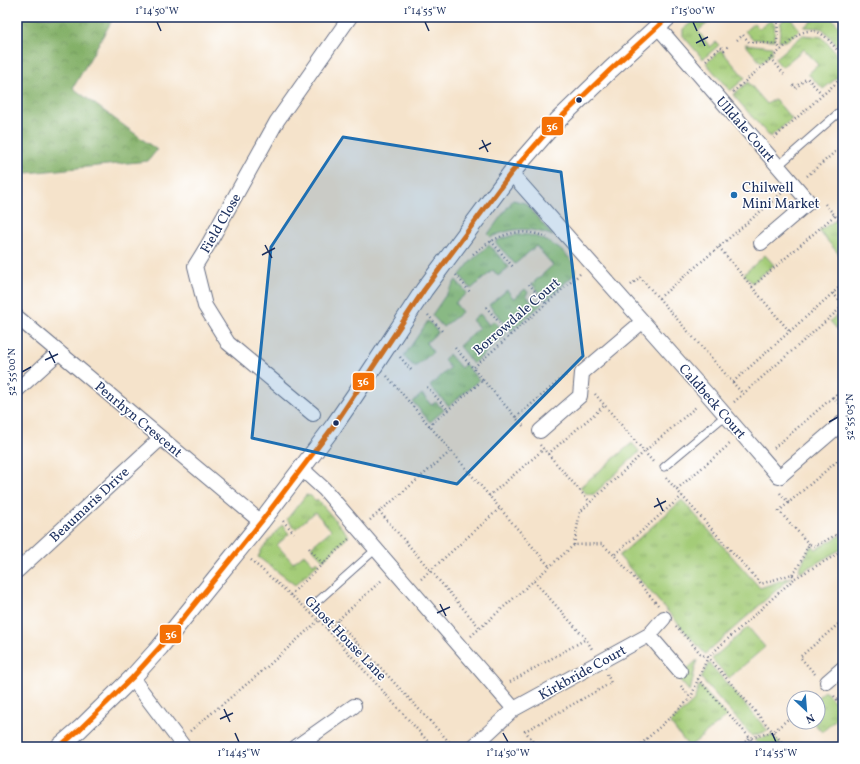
<svg xmlns="http://www.w3.org/2000/svg" width="860" height="764" font-family="Vollkorn,serif">
<style>
.grass{fill:url(#grass-tufts);stroke:#607e6b}
.forest{fill:url(#forest-crowns);stroke:#4f7063}
.lines{fill:none;stroke-linecap:round;stroke-linejoin:round}
.service-casing{stroke:#676e84;stroke-width:9}
.minor-casing{stroke:#676e84;stroke-width:16}
.tertiary-casing{stroke:#676e84;stroke-width:19}
.path{stroke:#676e84;stroke-width:2.5;stroke-dasharray:1 3;stroke-linecap:butt}
.service{stroke:#fff;stroke-width:7}
.minor{stroke:#fff;stroke-width:14}
.tertiary{stroke:#fff;stroke-width:17}
.bus-1-casing{stroke:#fff;stroke-width:8}
.bus-1{stroke:#f47005;stroke-width:5}
.marked{fill:#1f6fb2;fill-opacity:0.2;stroke:#1f6fb2;stroke-width:3;stroke-linejoin:round}
.ticks{fill:none;stroke:#1b2f5e;stroke-width:1.5}
.bus-dot{fill:#1b2f5e;stroke:#fff;stroke-width:1.5}
.poi-dot{fill:#1f6fb2;stroke:#fff;stroke-width:1.5}
.labels{text-anchor:middle;stroke-width:3;stroke-linejoin:round;paint-order:stroke}
.street-label{font-size:14px;fill:#1b2f5e;stroke:#fff}
.poi-label{font-size:14px;fill:#1b2f5e;stroke:#fff;text-anchor:start}
.line-badge{stroke:#fff;stroke-width:1.5}
.badge-label{font-size:11px;text-anchor:middle;font-weight:bold;fill:#fff}
.neatline{fill:none;stroke:#1b2f5e;stroke-width:1.5}
.ticks-label{font-size:10px;text-anchor:middle;fill:#1b2f5e}
</style>
<defs>
<pattern id="grass-tufts" width="24" height="20" patternUnits="userSpaceOnUse"><rect width="24" height="20" fill="#a4cc78"/><path d="M3 7l-1-3M5 7V3M7 7l1-3M15 17l-1-3M17 17v-4M19 17l1-3" fill="none" stroke="#85a666"/></pattern>
<pattern id="forest-crowns" width="20" height="18" patternUnits="userSpaceOnUse"><rect width="20" height="18" fill="#83b068"/><path d="M2 6a3 3 0 1 1 6 0M12 15a3 3 0 1 1 6 0" fill="none" stroke="#6a9059"/></pattern>
</defs>
<rect width="100%" height="100%" fill="#fff"/>
<filter id="ink" filterUnits="userSpaceOnUse"><feTurbulence type="fractalNoise" baseFrequency=".025" numOctaves="2"/><feDisplacementMap in="SourceGraphic" scale="8" xChannelSelector="R" yChannelSelector="G"/><feConvolveMatrix kernelMatrix="1 2 1 2 8 2 1 2 1" color-interpolation-filters="sRGB"/></filter>
<filter id="wash" filterUnits="userSpaceOnUse"><feTurbulence type="fractalNoise" baseFrequency=".012" numOctaves="4" result="noise"/><feDisplacementMap in="SourceGraphic" scale="16" xChannelSelector="R" yChannelSelector="G"/><feGaussianBlur stdDeviation="0.9" result="paint"/><feColorMatrix in="noise" values="0 0 0 0 0 0 0 0 0 0 0 0 0 0 0 0 0 1.4 0 .05"/><feComposite in="paint" operator="in"/></filter>
<g filter="url(#wash)">
<rect width="100%" height="100%" fill="#f5e3cb"/>
<path class="grass" d="M699 17H715L698 31 710 47 716 42 719 45 703 59 683 36V29Z
M787 17H790L800 30 786 41H779L781 22Z
M817 17H831L841 29 843 28V53L823 29 819 28 804 27Z
M771 20 775 24 774 40 752 39 745 31 754 23 759 29Z
M803 35 822 37 843 61V73L823 89 808 74 818 65 804 49 782 67 775 59Z
M745 44 772 47V53L761 63Z
M721 50 745 78 730 91 706 63Z
M748 82 767 104 775 99 792 119 770 137 733 95Z
M513 200 525 203 553 236C530 227 514 227 491 237L488 234Z
M834 221 837 222 843 228V259L819 231Z
M514 235C520 235 527 234 533 236 547 239 578 257 575 274L546 300 532 284 553 265 536 246 515 264 495 242 501 239Z
M489 245 509 267 498 276 493 270 471 289 460 275 471 261Z
M765 255 774 265 752 283 744 274Z
M456 280 467 293 455 303 462 312 443 327 432 315Z
M525 289 528 292 526 295 534 304 538 300 542 304 511 331 489 305 507 290 514 299Z
M841 312H843V336L830 321Z
M480 314 489 325 494 321 506 334 473 364 459 346 479 328 472 320Z
M428 321 438 332 426 343 433 352 415 367 406 359 404 356Z
M449 354 461 368 465 364 479 380 449 406 430 386 450 368 444 360Z
M422 394 431 405 436 402 444 410 430 422 413 402Z
M632 443 639 451 638 453 594 494C587 496 584 492 580 487Z
M306 495 311 496 316 501 317 499 349 536 323 560 311 547 331 530 315 512 295 529 287 519Z
M682 500 760 588 791 577 705 654 619 556Z
M282 525 289 534 277 545 293 563 304 554 313 564 317 561 319 563 295 585 258 557 262 549Z
M843 534V548L801 572 799 569 810 548 813 547 816 549Z
M748 627 765 647 729 678 712 659Z
M697 660 690 692 678 678Z
M709 663 768 731 752 736 701 678Z
M699 685 727 716 689 747 670 723 694 701Z
M825 691 839 706 843 702V713L822 732 813 722H818V698H817Z
M772 735 783 747H761L754 740Z"/>
<path class="forest" d="M17 17H114L73 88 157 150 148 161 17 174Z"/>
</g>
<g filter="url(#ink)">
<g class="lines">
<defs>
<path id="service" d="M778 166 843 109
M664 467 726 415
M319 600 376 549"/>
<path id="minor" d="M657 26 809 202 761 243
M511 173 708 395 779 477 843 422
M17 317 261 522
M17 390 59 352
M313 414 228 343 205 306 195 266 208 245 277 121 350 17
M540 431 580 396 582 373 642 322
M302 469 324 489 514 709 473 747
M17 571 161 438
M649 635 680 671
M132 678 184 747
M827 682 843 668
M514 709 649 635 664 618
M296 747 354 706"/>
<path id="tertiary" d="M59 747 80 729 132 678 160 647 261 522 333 427 355 395 424 290 511 173 553 125 610 70 668 17"/>
</defs>
<use href="#service" class="service-casing"/>
<use href="#minor" class="minor-casing"/>
<use href="#tertiary" class="tertiary-casing"/>
<path class="path" d="M737 40 743 35 749 42 777 44 781 50
M777 44 778 17
M771 58 784 74
M706 60 721 47 724 50 728 46
M793 85 795 88 807 78 823 95
M733 92 799 34C820 23 831 43 843 57
M774 138 843 77
M807 176 843 145
M825 204 843 225
M491 241 514 268
M719 247 752 287 835 215
M473 254C497 235 517 226 547 237
M456 275 470 292
M529 284 546 304
M631 285 640 277 743 394
M752 287 790 332
M833 293 843 305
M659 298 782 193
M486 307 510 335
M428 315 442 331
M455 348 473 368
M400 357 412 371
M387 376 550 567
M483 380 525 428
M733 382 843 284
M427 387 448 410
M595 394 654 463
M734 402 843 306
M841 407 833 397 843 389
M516 417 566 375
M429 426 483 380 473 368 581 273
M540 445 590 502
M774 448 833 397
M548 454 605 405
M666 478 761 584 792 574 795 578 843 551
M677 489 731 443
M780 493 789 503
M489 496 544 449
M379 511 480 628
M370 520 451 451
M283 521 294 533
M809 544 779 511 843 456
M574 545 580 512 644 452 697 406
M309 548 323 564
M251 560 319 620 433 747
M792 574 796 571 809 544 815 546 843 531
M421 579 500 508
M534 581 586 639 592 649
M290 595 349 539
M658 605 614 555 682 496
M337 621 454 747
M676 626 702 655 708 657 795 578
M327 630 383 579
M471 636 574 545 602 544 614 555
M815 674 800 657 843 620
M698 679 758 747
M510 682 586 639
M681 686 691 698
M834 696 839 702 843 699
M813 698 817 694
M190 731 259 674 319 620
M444 747 449 742
M536 747 537 746 525 731 611 683 607 674
M638 747 691 698 698 679 708 657 786 747
M739 747 750 738 773 732 794 714"/>
<use href="#service" class="service"/>
<use href="#minor" class="minor"/>
<use href="#tertiary" class="tertiary"/>
<defs>
<path id="bus-1" d="M59 747 80 729 132 678 160 647 261 522 333 427 424 290 511 173 553 125 610 70 668 17"/>
</defs>
<use href="#bus-1" class="bus-1-casing"/>
<use href="#bus-1" class="bus-1"/>
</g>
</g>
<path class="marked" d="M343 137 561 172 583 356 457 484 252 438 271 247Z"/>
<path class="ticks" d="M157 22 161 31M425 22 429 31M693 22 697 31M699 34 705 46M696 43 708 37M482 140 488 152M479 149 491 143M265 245 272 258M262 255 275 248M49 351 55 363M45 360 58 354M22 372 31 367M829 422 838 417M657 498 663 511M654 507 666 501M440 604 446 616M437 613 450 607M224 709 230 722M220 719 233 713M235 733 239 742M503 733 508 742M772 733 776 742"/>
<g class="bus-dot">
<circle cx="579" cy="100" r="3.5"/>
<circle cx="336" cy="423" r="3.5"/>
</g>
<circle class="poi-dot" cx="734" cy="195" r="4"/>
<g class="labels">
<g class="street-label">
<text transform="translate(746 129) rotate(49)" y="5">Ulldale Court</text>
<text transform="translate(220 223) rotate(-60)" y="5">Field Close</text>
<text transform="translate(516 316) rotate(-41)" y="5">Borrowdale Court</text>
<text transform="translate(713 401) rotate(49)" y="5">Caldbeck Court</text>
<text transform="translate(139 419) rotate(40)" y="5">Penrhyn Crescent</text>
<text transform="translate(89 504) rotate(-43)" y="5">Beaumaris Drive</text>
<text transform="translate(346 638) rotate(46)" y="5">Ghost House Lane</text>
<text transform="translate(582 672) rotate(-29)" y="5">Kirkbride Court</text>
</g>
<g class="poi-label">
<text x="742" y="192">Chilwell<tspan x="742" dy="16">Mini Market</tspan></text>
</g>
</g>
<g class="line-badge">
<rect x="541" y="116" width="23" height="20" rx="4" fill="#f47005"/>
<rect x="352" y="372" width="23" height="19" rx="4" fill="#f47005"/>
<rect x="159" y="624" width="23" height="20" rx="4" fill="#f47005"/>
</g>
<g class="badge-label">
<text x="552" y="130">36</text>
<text x="363" y="385">36</text>
<text x="171" y="638">36</text>
</g>
<rect width="860" height="764" fill="none" stroke="#fff" stroke-width="44"/>
<g transform="translate(806 710) rotate(154)"><circle r="19" fill="#ffffff" stroke="#a4acbf"/>
<path d="M0-3L7 15L0 10L-7 15Z" fill="#1f6fb2"/>
<text y="-6" font-size="11" font-weight="bold" text-anchor="middle" fill="#1b2f5e">N</text>
</g>
<rect x="22" y="22" width="816" height="720" class="neatline"/>
<g class="ticks-label">
<text x="157" y="14">1°14'50"W</text>
<text x="425" y="14">1°14'55"W</text>
<text x="693" y="14">1°15'00"W</text>
<text transform="translate(11 372) rotate(-90)" y="4">52°55'00"N</text>
<text transform="translate(849 417) rotate(-90)" y="4">52°55'05"N</text>
<text x="239" y="756">1°14'45"W</text>
<text x="508" y="756">1°14'50"W</text>
<text x="776" y="756">1°14'55"W</text>
</g>
</svg>
